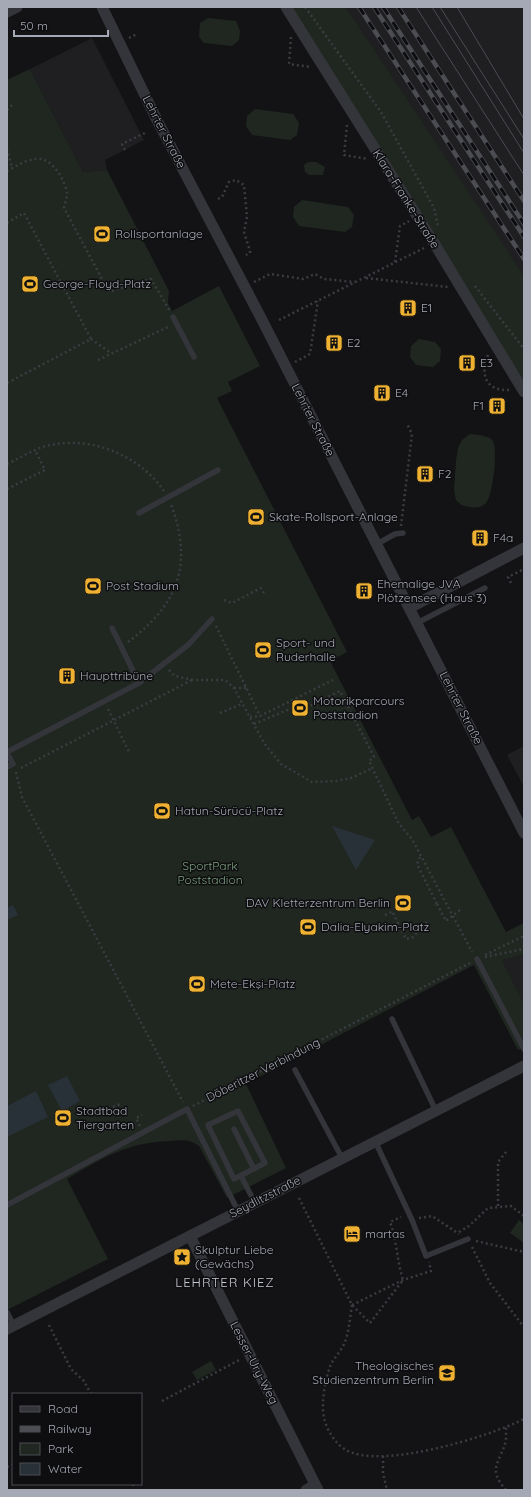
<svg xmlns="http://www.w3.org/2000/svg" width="531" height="1497" font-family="Quicksand,sans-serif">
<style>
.built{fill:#1f1f22}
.green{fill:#1f2720}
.water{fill:#293138}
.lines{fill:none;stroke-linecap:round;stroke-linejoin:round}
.path{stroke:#3a3c41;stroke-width:2.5;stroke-dasharray:2 3;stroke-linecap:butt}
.service{stroke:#34353a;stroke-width:5.5}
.minor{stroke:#34353a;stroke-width:11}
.tram{stroke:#4b4d53;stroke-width:1}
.rail-casing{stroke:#4b4d53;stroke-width:4.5}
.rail{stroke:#0e0e10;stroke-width:3;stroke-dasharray:9;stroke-linecap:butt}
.labels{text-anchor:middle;stroke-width:3;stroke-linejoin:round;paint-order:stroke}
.street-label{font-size:12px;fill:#a5a9b5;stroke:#0e0e10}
.poi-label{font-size:12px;fill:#a5a9b5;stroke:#0e0e10;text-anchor:start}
.park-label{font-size:12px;fill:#7ca07e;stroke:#0e0e10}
.neighbourhood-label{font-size:13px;letter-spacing:1px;fill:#c6c9d1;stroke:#0e0e10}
</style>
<rect width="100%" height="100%" fill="#131315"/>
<path class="built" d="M346 7H524V276L446 159Z
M92 38 144 140 105 160 107 170 83 172 30 69Z
M524 746V787L507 755Z
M524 955V1004L502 960Z"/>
<path class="green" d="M291 7H346L524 276V383Z
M208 18 236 21 240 31 239 40 232 46 204 43 199 37 200 23Z
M30 69 83 172 107 170 169 291 168 303 172 311 219 286 260 366 228 382 232 391 217 398 347 652 330 661 412 820 419 816 431 837 451 827 506 932 524 923V955L502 960 524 1004V1047L518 1050 474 965 246 1084 286 1168 227 1198 199 1146C190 1139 182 1140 172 1141 128 1142 104 1157 67 1179L108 1259 7 1310V80Z
M255 109 293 114 299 123 297 135 290 140 252 135 246 126 247 116Z
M308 162H316L325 167 323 175H309L305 172 304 165Z
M302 200 348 207 354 215 352 227 345 232 299 226 293 217 294 207Z
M419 339 435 342 441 349 440 361 433 367 416 365 410 357 411 346Z
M470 434C477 435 489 435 493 441 498 450 493 498 485 504 479 510 468 507 461 505L456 500 454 490 456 461 458 448 462 440Z
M519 1220 524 1224V1243L510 1233Z
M211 1361 216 1370 197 1380 192 1372Z"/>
<path class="water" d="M332 826 375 840 356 870Z
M13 905 18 915 7 920V908Z
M67 1076 80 1101 62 1111 48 1085Z
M36 1091 48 1117 7 1137V1106Z"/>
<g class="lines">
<path class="path" d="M305 7 381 112 434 208 438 226
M291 37 289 64 310 67
M129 38 137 34
M7 110 14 103
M347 125 344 155 368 159
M7 149 12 168
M125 150 122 144 147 132
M7 171C16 166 31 157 42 159 55 163 65 181 67 193 67 198 65 203 64 208L109 292 151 279 170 311
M218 199 222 197 229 182 236 180 244 185 247 217 244 232 250 251V253L246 255
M7 223 24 213 91 339 7 383
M395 262 400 226 409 221
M366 278 448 287
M254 282 270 274 303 279 315 274 324 279 355 282
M475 286 524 349
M279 320 424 248
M91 339 111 353
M488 355C480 374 485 391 509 390
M98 360 168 327
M295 362 310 354 318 301
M7 464C20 458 32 450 46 446 90 435 138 454 164 491
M7 489 45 470 35 450
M401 526 412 434 407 424
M511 583 508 577 524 569
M224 600 232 603 261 588 265 595
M523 607H524
M216 626 260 716 333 680
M128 642C179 604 193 564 171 504
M169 670 175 676 193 680H225L234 688 264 743 281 764 312 782 336 781 351 778 373 768
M234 688H246
M108 709 130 754
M220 713 242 704
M250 717 260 716
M254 724 290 709 312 705 340 691 374 757 369 761 399 824 412 839 472 952
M21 768 192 680
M16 772 22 797 183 1102
M420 857 417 864 437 904 434 905
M437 904 446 921 460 910
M393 913 406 939 412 938 427 922V920
M385 915 394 911
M485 955 524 936
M485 957 524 949
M193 1106 470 963
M113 1107 120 1104
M140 1126 136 1118 142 1115
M299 1198 352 1305 370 1323 403 1280C397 1261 397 1241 390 1222L401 1217
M498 1206V1162L506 1152
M419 1218 432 1216 459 1234
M459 1232 469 1226 488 1208 511 1206 524 1216
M476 1241 524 1252
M472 1247 490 1283 524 1327
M352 1305C350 1317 349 1333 344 1344 341 1351 335 1357 331 1364 325 1379 321 1402 324 1418 327 1430 335 1444 346 1450 381 1470 488 1437 524 1419
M352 1305 403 1280 431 1271 429 1262
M49 1325 71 1369 84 1381 91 1394
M162 1401 241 1359
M141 1412H142
M383 1456V1473L387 1490
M7 1467 13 1464
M133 1484V1490
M506 1490C486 1468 501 1462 506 1440 506 1436 506 1431 506 1426"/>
<path class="service" d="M173 317 194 357
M139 513 218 470
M377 544 395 534 403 533
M417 623 485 588
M112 628 139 683
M7 752 139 683 188 645 212 619
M7 753 13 764 7 767
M477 959 524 1049
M392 1019 436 1111
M295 1070 342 1158
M238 1111 265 1163 234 1179 208 1125Z
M234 1129 254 1169
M375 1141 412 1220 426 1256 468 1239
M241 1176 255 1203
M7 1205 187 1109 238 1211
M7 1312 14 1326"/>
<path class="minor" d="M102 7 157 120 260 316 524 833
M286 7 434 243 524 392
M7 12 17 7
M409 608 524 548
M190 1236 318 1490
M7 1329 524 1066
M306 1490 315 1485"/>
<path class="tram" d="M416 7 524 175
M432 7 524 153
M440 7 524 139
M457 7 524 119"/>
<defs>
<path id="rail" d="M359 7 524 259
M374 7 524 237
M383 7 524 224
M398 7 524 201"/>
</defs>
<use href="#rail" class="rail-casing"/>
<use href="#rail" class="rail"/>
</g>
<defs>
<symbol id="stadium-square" viewBox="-11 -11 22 22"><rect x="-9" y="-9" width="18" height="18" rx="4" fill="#efb131" stroke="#0e0e10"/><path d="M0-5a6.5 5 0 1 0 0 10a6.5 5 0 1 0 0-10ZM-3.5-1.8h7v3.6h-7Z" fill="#111"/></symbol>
<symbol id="building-square" viewBox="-11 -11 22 22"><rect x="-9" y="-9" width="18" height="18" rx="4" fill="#efb131" stroke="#0e0e10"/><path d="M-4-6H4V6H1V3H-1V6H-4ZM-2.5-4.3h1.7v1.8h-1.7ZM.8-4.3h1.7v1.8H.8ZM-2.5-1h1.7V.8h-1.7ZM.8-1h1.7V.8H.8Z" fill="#111"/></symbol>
<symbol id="hotel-square" viewBox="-11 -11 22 22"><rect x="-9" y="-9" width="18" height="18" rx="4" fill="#efb131" stroke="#0e0e10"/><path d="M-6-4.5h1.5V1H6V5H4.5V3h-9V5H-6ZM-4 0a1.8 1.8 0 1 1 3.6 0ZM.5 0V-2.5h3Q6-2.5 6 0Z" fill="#111"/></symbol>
<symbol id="sight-square" viewBox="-11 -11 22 22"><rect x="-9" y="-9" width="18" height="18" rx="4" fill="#efb131" stroke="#0e0e10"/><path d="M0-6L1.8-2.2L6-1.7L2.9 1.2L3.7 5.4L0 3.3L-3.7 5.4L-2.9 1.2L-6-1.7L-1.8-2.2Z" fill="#111"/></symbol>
<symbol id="university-square" viewBox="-11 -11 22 22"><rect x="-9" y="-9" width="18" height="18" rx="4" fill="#efb131" stroke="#0e0e10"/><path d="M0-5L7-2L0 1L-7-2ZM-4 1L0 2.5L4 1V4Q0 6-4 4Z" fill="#111"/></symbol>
</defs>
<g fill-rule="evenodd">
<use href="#stadium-square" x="92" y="224" width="20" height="20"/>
<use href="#stadium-square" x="20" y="274" width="20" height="20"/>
<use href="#building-square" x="398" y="298" width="20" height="20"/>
<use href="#building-square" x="324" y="333" width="20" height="20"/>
<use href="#building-square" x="457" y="353" width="20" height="20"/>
<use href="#building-square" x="372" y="383" width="20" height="20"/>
<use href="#building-square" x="487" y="396" width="20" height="20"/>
<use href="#building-square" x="415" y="464" width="20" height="20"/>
<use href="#stadium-square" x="246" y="507" width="20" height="20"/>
<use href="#building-square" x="470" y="528" width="20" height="20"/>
<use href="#stadium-square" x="83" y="576" width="20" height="20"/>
<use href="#building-square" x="354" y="581" width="20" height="20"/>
<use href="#stadium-square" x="253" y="640" width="20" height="20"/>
<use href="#building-square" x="57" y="666" width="20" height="20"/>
<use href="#stadium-square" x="290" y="698" width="20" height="20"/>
<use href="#stadium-square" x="152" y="801" width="20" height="20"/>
<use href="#stadium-square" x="393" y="893" width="20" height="20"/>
<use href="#stadium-square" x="298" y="917" width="20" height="20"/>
<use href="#stadium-square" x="187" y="974" width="20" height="20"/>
<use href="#stadium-square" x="53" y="1108" width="20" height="20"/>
<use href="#hotel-square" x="342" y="1224" width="20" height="20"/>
<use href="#sight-square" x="172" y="1247" width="20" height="20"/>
<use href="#university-square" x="437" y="1363" width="20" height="20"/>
</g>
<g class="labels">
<g class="street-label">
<text transform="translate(164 132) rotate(63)" y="4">Lehrter Straße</text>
<text transform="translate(406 199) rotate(58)" y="4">Klara-Franke-Straße</text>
<text transform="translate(313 420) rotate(63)" y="4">Lehrter Straße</text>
<text transform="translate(461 708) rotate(63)" y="4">Lehrter Straße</text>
<text transform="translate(263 1070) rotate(-27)" y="4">Döberitzer Verbindung</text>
<text transform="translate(265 1197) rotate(-27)" y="4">Seydlitzstraße</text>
<text transform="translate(254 1363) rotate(63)" y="4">Lesser-Ury-Weg</text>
</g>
<g class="poi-label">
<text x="115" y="238">Rollsportanlage</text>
<text x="43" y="288">George-Floyd-Platz</text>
<text x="421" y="312">E1</text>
<text x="347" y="347">E2</text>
<text x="480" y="367">E3</text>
<text x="395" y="397">E4</text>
<text x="484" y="410" text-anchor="end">F1</text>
<text x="438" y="478">F2</text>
<text x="269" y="521">Skate-Rollsport-Anlage</text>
<text x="493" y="542">F4a</text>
<text x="377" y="588">Ehemalige JVA<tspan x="377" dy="14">Plötzensee (Haus 3)</tspan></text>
<text x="106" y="590">Post Stadium</text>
<text x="276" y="647">Sport- und<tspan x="276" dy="14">Ruderhalle</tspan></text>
<text x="80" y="680">Haupttribüne</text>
<text x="313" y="705">Motorikparcours<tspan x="313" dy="14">Poststadion</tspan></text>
<text x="175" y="815">Hatun-Sürücü-Platz</text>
<text x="390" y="907" text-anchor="end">DAV Kletterzentrum Berlin</text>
<text x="321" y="931">Dalia-Elyakim-Platz</text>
<text x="210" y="988">Mete-Ekşi-Platz</text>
<text x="76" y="1115">Stadtbad<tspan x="76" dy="14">Tiergarten</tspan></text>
<text x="365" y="1238">martas</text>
<text x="195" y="1254">Skulptur Liebe<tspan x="195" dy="14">(Gewächs)</tspan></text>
<text x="434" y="1370" text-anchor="end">Theologisches<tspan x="434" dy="14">Studienzentrum Berlin</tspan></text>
</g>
<g class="park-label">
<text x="210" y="870">SportPark<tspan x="210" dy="14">Poststadion</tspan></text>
</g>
<g class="neighbourhood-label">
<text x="225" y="1287">LEHRTER KIEZ</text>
</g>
</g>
<rect width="531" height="1497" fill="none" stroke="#a5a9b5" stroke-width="16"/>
<rect x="12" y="1393" width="130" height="92" fill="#0e0e10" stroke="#4a4c52"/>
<rect x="20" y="1406" width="20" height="6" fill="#34353a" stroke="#4a4c52"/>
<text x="48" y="1413" font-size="12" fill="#a5a9b5">Road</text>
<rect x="20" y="1426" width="20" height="6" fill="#4b4d53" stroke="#4a4c52"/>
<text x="48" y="1433" font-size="12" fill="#a5a9b5">Railway</text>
<rect x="20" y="1443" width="20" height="12" fill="#1f2720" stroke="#4a4c52"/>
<text x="48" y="1453" font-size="12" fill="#a5a9b5">Park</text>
<rect x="20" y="1463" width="20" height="12" fill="#293138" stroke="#4a4c52"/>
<text x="48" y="1473" font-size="12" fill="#a5a9b5">Water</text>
<path d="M14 30v6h94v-6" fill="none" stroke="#a5a9b5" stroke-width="2"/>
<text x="20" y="30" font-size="12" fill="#a5a9b5" stroke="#0e0e10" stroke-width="3" paint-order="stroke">50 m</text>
</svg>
